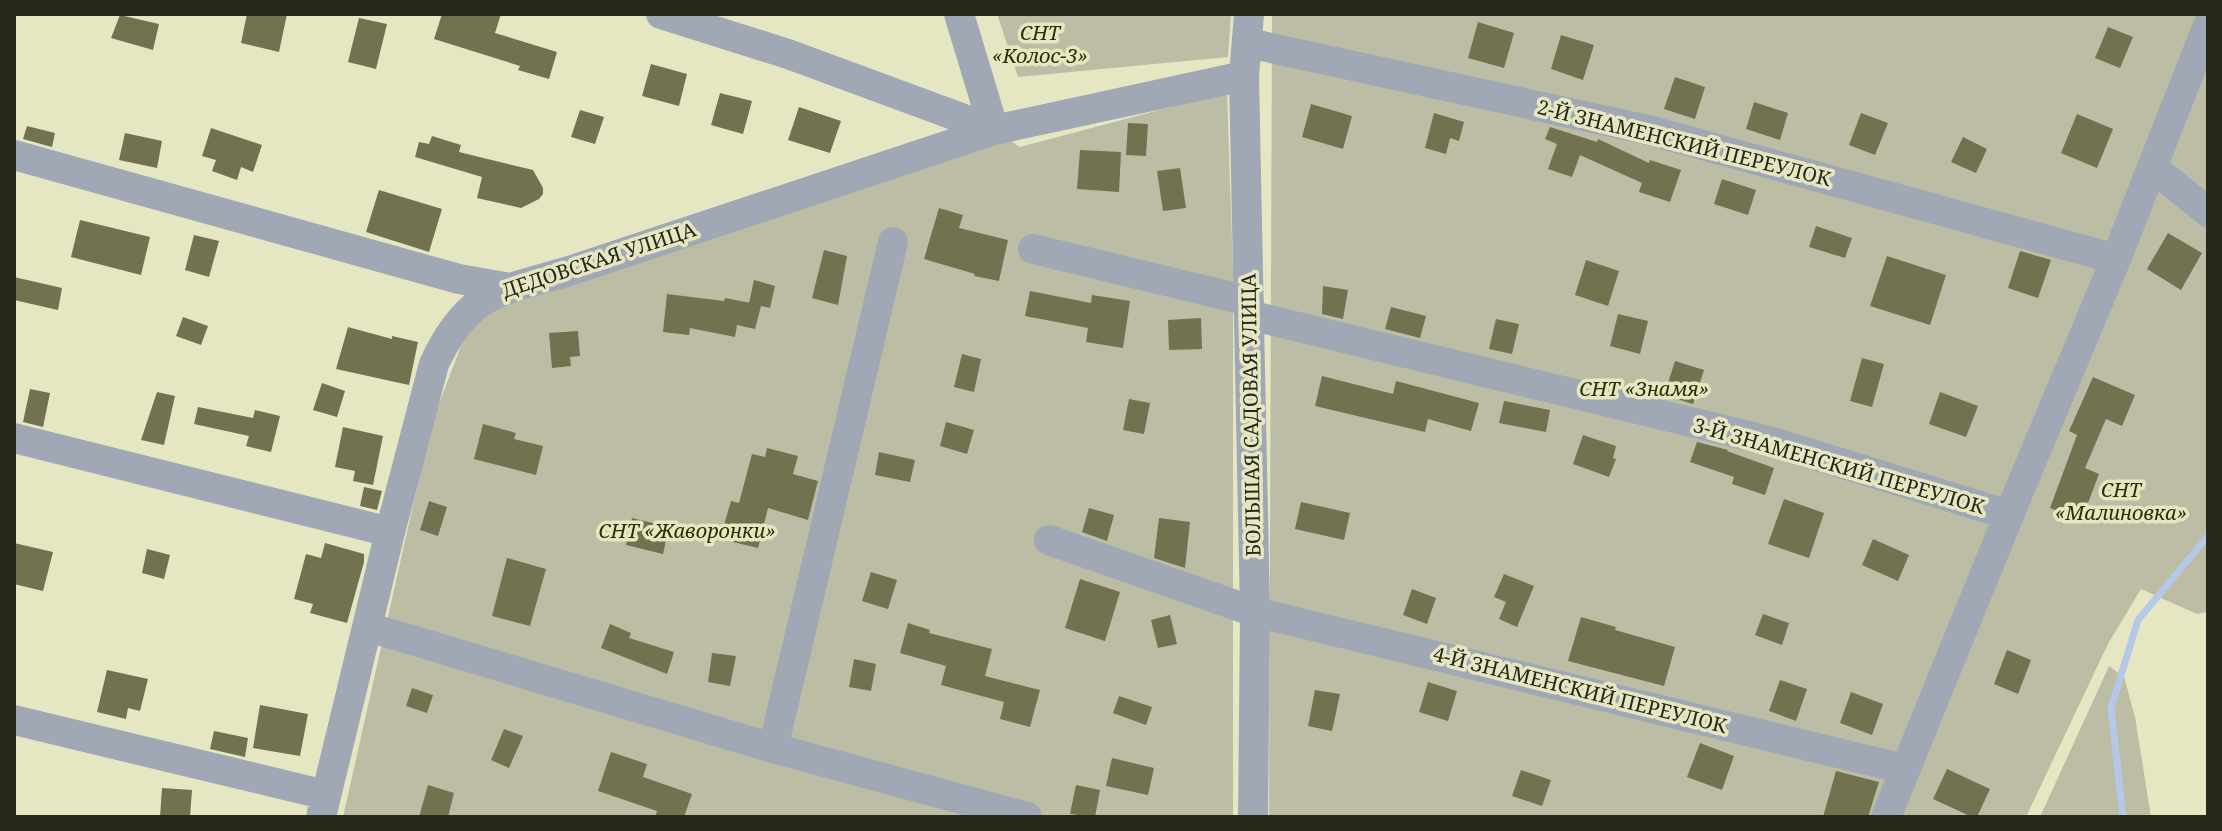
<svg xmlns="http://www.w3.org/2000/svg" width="2222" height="831" font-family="'Noto Serif',serif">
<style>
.green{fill:#bcbda4}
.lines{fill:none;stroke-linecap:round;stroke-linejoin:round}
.stream{stroke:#b5c8e8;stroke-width:7}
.building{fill:#727251}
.minor{stroke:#a0a8b6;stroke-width:30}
.labels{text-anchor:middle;stroke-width:7;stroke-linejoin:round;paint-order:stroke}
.park-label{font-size:20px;font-style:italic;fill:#2e2d00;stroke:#e6e7c2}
.street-label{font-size:20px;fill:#27271a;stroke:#e6e7c2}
</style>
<rect width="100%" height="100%" fill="#e6e7c2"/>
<path class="green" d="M997 14H1231L1228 57 1018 77Z
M1272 14H2200L1875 817H1269Z
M2208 62V612L2197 614 2141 589 2108 644 2026 817H1899Z
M1227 92 1233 271V817H343L431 425 478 301 994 130 1020 147Z
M2109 666 2124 677 2135 717 2151 817H2040Z"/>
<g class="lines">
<path class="stream" d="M2123 817 2111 708 2138 620 2208 536"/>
</g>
<path class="building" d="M247 14H287L279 52 241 43Z
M442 14H501L495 33 557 52 549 79 518 70 520 66 434 39Z
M120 15 159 24 153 50 111 38Z
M359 18 387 24 376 69 348 62Z
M1478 22 1514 33 1504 68 1468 58Z
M2108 27 2133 37 2120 68 2095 58Z
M1561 35 1594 45 1583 80 1551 69Z
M651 64 687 74 679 106 642 96Z
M1675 77 1705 87 1695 119 1664 109Z
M720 93 752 101 743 134 711 125Z
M1754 102 1788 113 1780 140 1746 129Z
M1311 104 1352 116 1343 149 1302 137Z
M799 107 841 121 830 153 788 140Z
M580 110 604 117 595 144 571 137Z
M1434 113 1464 122 1459 141 1450 138 1446 154 1425 148Z
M1861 113 1888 123 1875 155 1849 145Z
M2077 114 2113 129 2097 168 2061 153Z
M1128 123 1148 124 1146 156 1126 155Z
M27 126 55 133 52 147 23 139Z
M1550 127 1597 142 1598 139 1649 163 1650 160 1681 170 1670 202 1639 192 1642 183 1580 155 1572 177 1548 169 1557 144 1545 139Z
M211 128 262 145 253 172 241 167 237 180 212 171 216 160 202 156Z
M125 133 162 141 157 168 119 160Z
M432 136 461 145 459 152 533 170 543 188V194L539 199 521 208 477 198 482 177 415 157 419 142 429 144Z
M1963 137 1987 149 1976 173 1951 162Z
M1080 150 1121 152 1119 192 1077 189Z
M1180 168 1186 208 1163 211 1157 171Z
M1722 179 1756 190 1748 215 1714 204Z
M379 190 442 209 429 252 366 232Z
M939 208 963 215 959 228 1008 240 999 281 974 276 975 274 924 259Z
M80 220 150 237 141 275 71 257Z
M1816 226 1852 238 1845 258 1809 247Z
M2168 233 2202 253 2181 290 2147 269Z
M194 235 219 241 209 277 185 270Z
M824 250 847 256 838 305 812 298Z
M2020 251 2051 260 2038 298 2008 288Z
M1887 256 1946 275 1930 325 1870 306Z
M1586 260 1619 271 1608 306 1575 295Z
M14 277 62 288 58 310 14 300Z
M754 280 775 286 770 308 761 306 755 329 737 325 735 337 690 328 689 335 663 332 667 294 724 301 725 298 751 303H749Z
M1323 286 1348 290 1343 319 1322 314Z
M1030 291 1091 303 1092 295 1130 301 1123 348 1086 342 1088 328 1025 316Z
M1391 307 1426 316 1420 338 1385 329Z
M1618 314 1648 321 1640 354 1610 346Z
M183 317 208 326 201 345 176 336Z
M1201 318 1202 349 1169 350 1168 320Z
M1496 319 1519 324 1512 354 1489 349Z
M348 327 392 339V336L418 342 409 385 336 369Z
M578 331 580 356 570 357 571 366 552 368 549 333Z
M962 354 981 359 974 392 954 387Z
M1862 358 1884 364 1872 407 1850 401Z
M1675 361 1704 370 1693 404 1664 395Z
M1322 376 1393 394 1396 381 1479 403 1471 431 1428 419 1425 432 1315 406Z
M2093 377 2135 395 2122 426 2106 419 2085 468 2099 474 2085 511 2068 505 2065 514 2050 508 2077 435 2069 431Z
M322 383 345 391 337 417 313 410Z
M30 389 50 393 43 427 23 422Z
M157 392 175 396 164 445 141 440Z
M1940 392 1978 406 1966 437 1929 424Z
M1129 399 1150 403 1144 434 1123 430Z
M1504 401 1550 410 1546 432 1499 423Z
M198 407 253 418 255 410 280 416 271 452 246 446 249 436 194 424Z
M946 422 974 430 967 454 940 446Z
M483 424 516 433 514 439 543 446 536 475 474 459Z
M343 427 383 436 373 485 353 481 355 471 335 467Z
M1583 435 1616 446 1613 458 1616 459 1609 477 1573 464Z
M1697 442 1728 450 1727 451 1774 468 1765 495 1732 484 1734 477 1690 462Z
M767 448 798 456 793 474 818 481 808 520 768 508 758 548 733 542 736 528 724 525 731 501 739 503 752 454 765 457Z
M879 452 915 460 910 482 875 475Z
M364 487 382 491 377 510 360 506Z
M1784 499 1824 513 1809 558 1768 544Z
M429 501 447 507 438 536 420 530Z
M1301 502 1350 513 1344 540 1295 529Z
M1089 508 1114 515 1107 541 1082 532Z
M632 518 669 527 663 554 626 545Z
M1159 518 1190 522 1185 568 1154 558Z
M1873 539 1909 555 1898 581 1862 565Z
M14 543 53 552 43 591 14 584Z
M325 543 364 554V562L347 623 310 613 313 604 294 599 306 554 321 558Z
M147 549 170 555 164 579 142 573Z
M507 558 546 569 530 626 492 616Z
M871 572 897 580 888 609 862 601Z
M1504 574 1534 586 1517 627 1499 619 1506 602 1494 597Z
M1080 579 1120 592 1105 641 1065 628Z
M1412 589 1436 598 1427 624 1403 615Z
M1763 614 1789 623 1782 645 1755 635Z
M1170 615 1177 644 1158 648 1151 620Z
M1581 617 1616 627 1615 630 1675 647 1664 686 1568 661Z
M908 623 930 630 929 633 992 649 985 676 1040 690 1030 727 1000 719 1004 702 941 685 946 666 900 653Z
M610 624 631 633 629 638 674 652 667 674 601 648Z
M2007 650 2031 660 2018 694 1994 684Z
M712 653 736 656 730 686 708 682Z
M854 659 876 664 871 691 849 687Z
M107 670 148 679 140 711 128 708 126 719 97 712Z
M1780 680 1807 689 1796 721 1769 711Z
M1428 682 1457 691 1448 721 1419 712Z
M412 688 433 695 427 713 406 706Z
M1315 690 1340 694 1332 731 1308 726Z
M1851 692 1883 704 1872 735 1840 723Z
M1119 696 1152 707 1146 725 1113 713Z
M260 705 308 714 300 756 253 748Z
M504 729 523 736 509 768 491 760Z
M214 731 248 738 245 757 210 749Z
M1700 743 1734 756 1722 790 1687 777Z
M611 752 647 764 643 777 692 794 684 817H655L657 811 598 791Z
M1112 758 1154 768 1148 795 1106 786Z
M1947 769 1990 789 1977 817H1972L1933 799Z
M1521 770 1551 780 1542 806 1512 796Z
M1836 771 1879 782 1868 817H1823Z
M428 785 454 793 448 817H419Z
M1076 785 1100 790 1095 817 1070 814Z
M162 788 192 790 190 817H160Z"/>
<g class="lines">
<path class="minor" d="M661 14 788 54 994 130
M959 14 994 130
M1249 14 1244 76 1255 612 1253 817
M1248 43 1648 130 2116 259
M14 155 459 279 510 288
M2152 167 2208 212
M1033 249 1249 301
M1249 315 1769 441 2009 515
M14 438 390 532
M1049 540 1255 612 1904 769
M368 627 773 748 1027 817
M14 720 326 795
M773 748 893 242
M321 817 390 532 434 364C468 291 498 292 569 271L994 130 1244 76
M1886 817 2009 515 2116 259 2208 25"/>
</g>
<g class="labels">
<g class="park-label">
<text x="1040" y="40">СНТ<tspan x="1040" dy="23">«Колос-3»</tspan></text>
<text x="1644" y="396">СНТ «Знамя»</text>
<text x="2121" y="497">СНТ<tspan x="2121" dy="23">«Малиновка»</tspan></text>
<text x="687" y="538">СНТ «Жаворонки»</text>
</g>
<g class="street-label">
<text transform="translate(1684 143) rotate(14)" y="7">2-Й ЗНАМЕНСКИЙ ПЕРЕУЛОК</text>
<text transform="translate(599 260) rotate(-18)" y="7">ДЕДОВСКАЯ УЛИЦА</text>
<text transform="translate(1251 415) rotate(-91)" y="7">БОЛЬШАЯ САДОВАЯ УЛИЦА</text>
<text transform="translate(1839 466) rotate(16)" y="7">3-Й ЗНАМЕНСКИЙ ПЕРЕУЛОК</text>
<text transform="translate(1580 690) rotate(14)" y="7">4-Й ЗНАМЕНСКИЙ ПЕРЕУЛОК</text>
</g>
</g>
<rect width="2222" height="831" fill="none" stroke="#27271a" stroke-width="32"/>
</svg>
